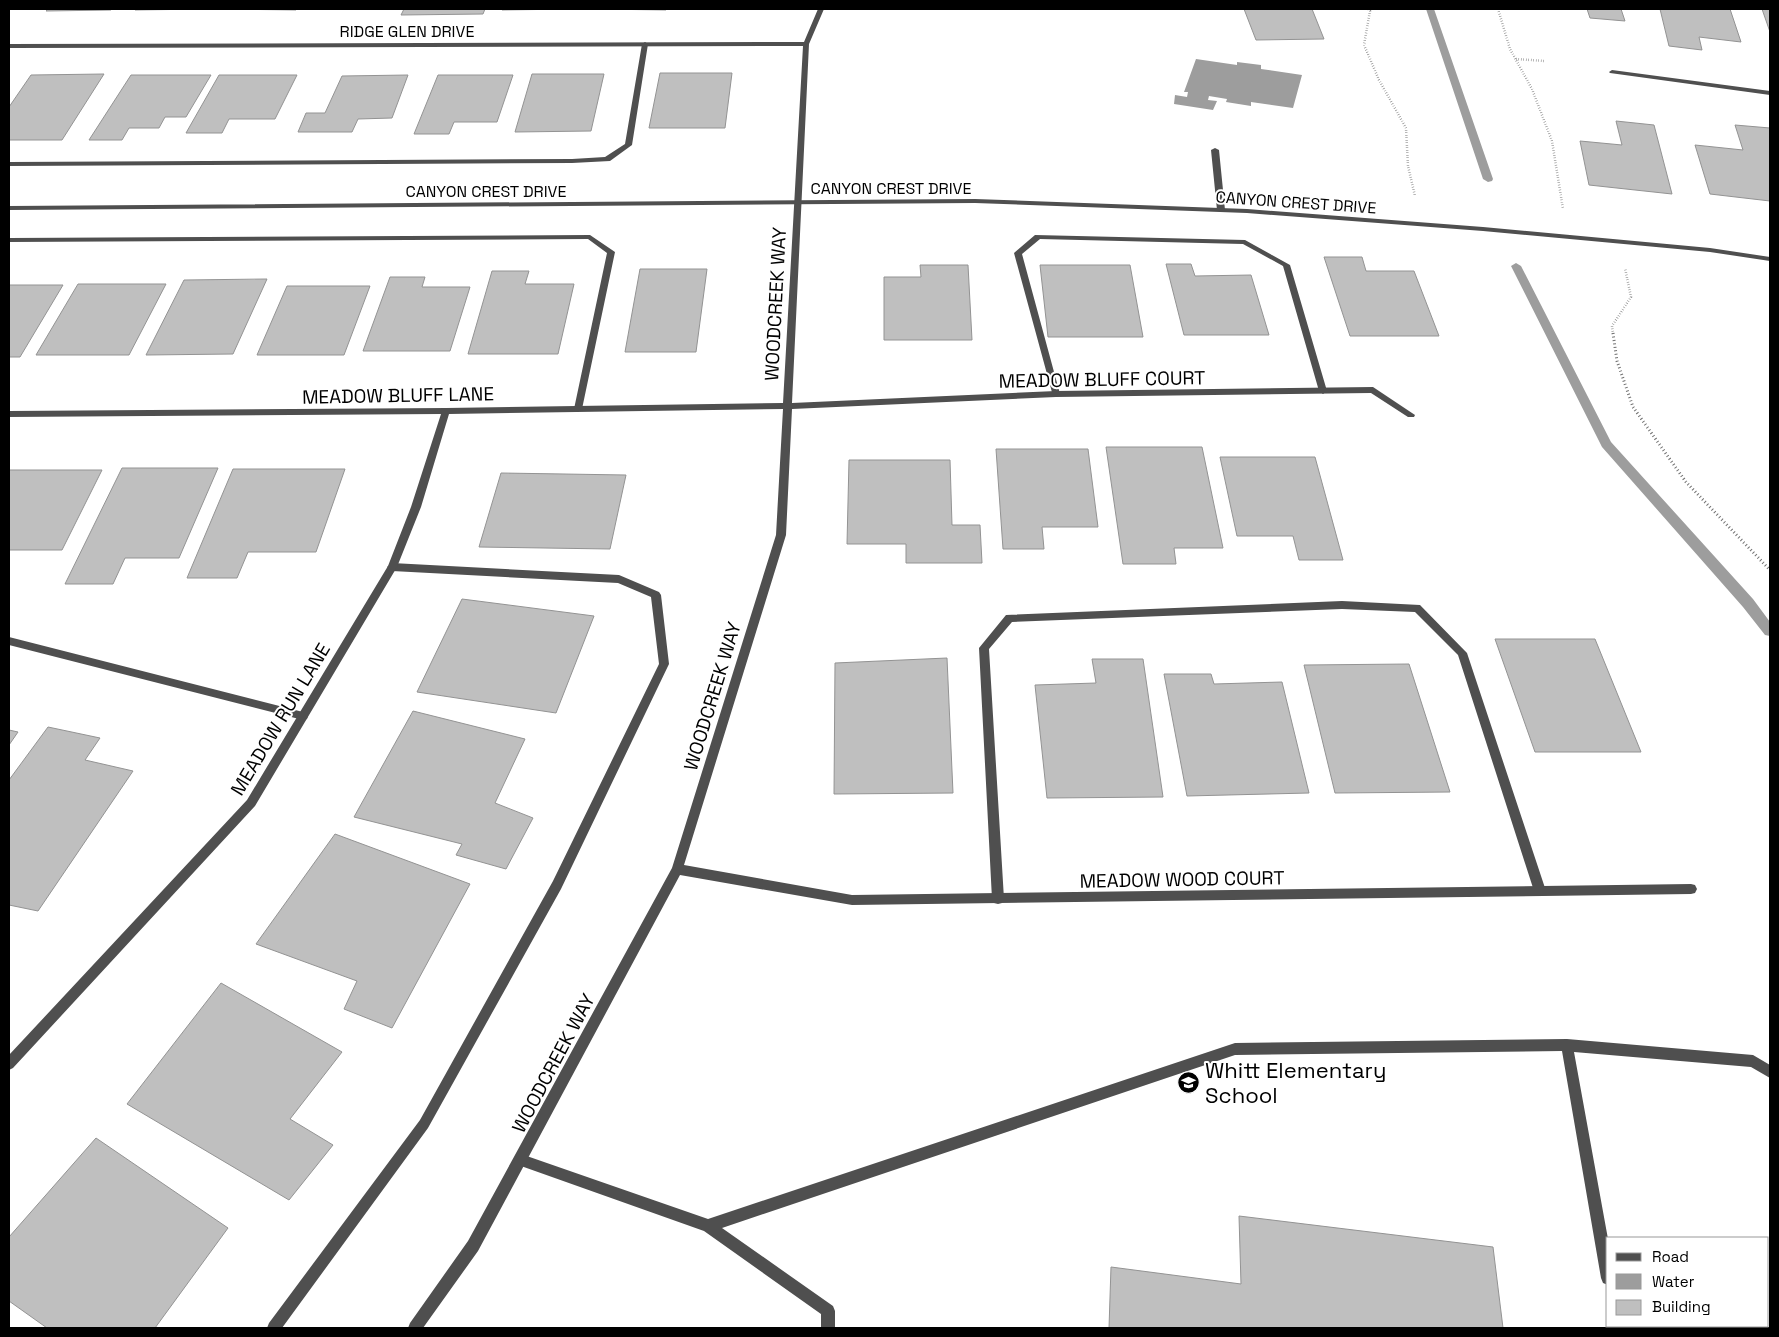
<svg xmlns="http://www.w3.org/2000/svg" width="1779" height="1337" font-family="'Space Grotesk',sans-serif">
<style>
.water{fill:#9d9d9d}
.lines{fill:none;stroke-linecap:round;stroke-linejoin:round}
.stream{fill:#9d9d9d;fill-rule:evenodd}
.building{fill:#bfbfbf;stroke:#939393}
.path-far1{stroke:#717171;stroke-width:2.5;stroke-dasharray:0.5 2;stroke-linecap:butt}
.path{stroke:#717171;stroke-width:3;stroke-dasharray:1 2.5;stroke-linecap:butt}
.service{fill:#4f4f4f;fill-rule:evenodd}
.minor{fill:#4f4f4f;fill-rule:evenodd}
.tertiary{fill:#4f4f4f;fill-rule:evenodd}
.labels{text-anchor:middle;stroke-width:4;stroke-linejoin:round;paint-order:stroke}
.far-street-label{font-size:16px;fill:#000;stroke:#fff}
.street-label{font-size:19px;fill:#000;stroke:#fff}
.near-poi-label{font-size:22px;fill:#000;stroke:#fff;text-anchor:start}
</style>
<rect width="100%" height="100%" fill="#fff"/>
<path class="water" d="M1196 59 1237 65V62L1261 65V69L1302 75 1293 108 1251 102V106L1226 102 1227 99 1209 96 1208 100 1217 101 1213 110 1174 104 1175 95 1187 97 1188 92H1184Z"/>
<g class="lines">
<path class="stream" d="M1426 9H1434L1493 179 1492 181 1488 182 1483 179Z
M1516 263 1521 266 1611 442 1753 599 1770 622V636L1765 635 1743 607 1602 447 1511 266Z"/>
</g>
<path class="building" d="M48 9H112L111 10 46 11Z
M136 9H205L135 10Z
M220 9H297L296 10Z
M404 9H485L483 14 401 15Z
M503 9H573L502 10Z
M598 9H667L666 10Z
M1244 9H1312L1324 39 1256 40Z
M1587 9H1621L1625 21 1590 18Z
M1660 9H1730L1741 42 1699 37 1702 50 1669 46Z
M1762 9H1770V32Z
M660 73H732L725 128H649Z
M104 74 62 140H9V107L31 75Z
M532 74H604L591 131 515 132Z
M131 75H211L186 117H165L159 128H129L122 140H89Z
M219 75H297L275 119H229L222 133H186Z
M408 75 392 118 358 119 352 132H298L306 113H325L342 76Z
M438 75H513L497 122H454L449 134H414Z
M1616 121 1654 125 1672 194 1589 185 1580 141 1622 145Z
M1735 125 1770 128V201L1710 194 1695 145 1743 150Z
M1324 257H1362L1366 271H1414L1439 336H1350Z
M1166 264H1191L1195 276 1251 275 1269 335H1184Z
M920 265H968L972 340H884V277H921Z
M1040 265H1130L1143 337H1048Z
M640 269H707L696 352H625Z
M492 271H529L525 284H574L558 354H468Z
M390 277H425L422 287H470L450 351H363Z
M267 279 233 354 146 355 184 280Z
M78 284H166L129 355H36Z
M9 285H63L20 357H9Z
M287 286H370L344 355H257Z
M1106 447H1202L1223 548H1174L1176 564H1123Z
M996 449H1088L1098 527H1042L1044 549H1003Z
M1220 457H1315L1343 560H1299L1293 536H1237Z
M849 460H950L952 525H980L982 563H906V544H847Z
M122 468H218L179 558H125L113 584H65Z
M233 469H345L316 552H248L237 578H187Z
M9 470H102L62 550H9Z
M501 473 626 475 610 549 479 547Z
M462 599 594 616 556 713 417 692Z
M1495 639H1595L1641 752H1535Z
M947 658 953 793 834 794 835 663Z
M1092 659H1143L1163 797 1047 798 1035 685 1096 683Z
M1409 664 1450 792 1335 793 1304 665Z
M1164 674H1211L1214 684 1282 682 1309 793 1187 796Z
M413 711 525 739 495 803 533 818 506 869 456 855 462 844 354 817Z
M48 727 100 738 85 760 133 771 38 911 9 905V780Z
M9 730 18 732 9 745Z
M335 834 470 884 392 1028 344 1009 357 981 256 944Z
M221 983 342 1052 290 1119 333 1145 289 1200 127 1104Z
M96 1138 228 1228 155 1328H47L9 1301V1237Z
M1239 1216 1493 1247 1503 1328H1109L1111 1267 1241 1284Z"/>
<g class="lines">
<path class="path-far1" d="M1368 9 1370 11 1364 45 1379 80 1406 128 1408 166 1415 196
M1498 9 1510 49 1532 89 1552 141 1563 209
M1516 59 1545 61
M1613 334 1612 326 1631 297 1625 268"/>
<path class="path" d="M1613 333 1617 361 1633 407 1686 482 1770 570"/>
<path class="service" d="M645 42 648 44 632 145 610 161 572 163 9 166V162L572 159 605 157 625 144 642 44Z
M1215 148 1219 150 1225 210 1221 212 1217 210 1211 150Z
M590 235 615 252 582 409 578 412 574 409 607 253 588 239 9 242V238Z
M1035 235 1245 240 1290 265 1327 391 1323 394 1319 391 1283 266 1243 244 1040 239 1022 254 1060 394 1056 397 1053 396 1014 253Z
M392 563 619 575 659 592 661 595 669 664 561 889 428 1128 282 1328H267L269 1323 420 1120 553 881 659 664 651 597 618 583 392 571 387 567Z
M1342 601 1420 605 1467 653 1546 891 1544 895 1540 896 1536 895 1534 891 1458 655 1415 612 1342 609 1012 622 989 649 1004 899 1002 903 998 904 994 903 992 899 979 648 1006 615Z
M9 637 303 712 307 713 308 716 307 719 303 720 9 645Z
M1567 1039 1753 1055 1770 1065V1078L1751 1067 1574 1052 1608 1239V1285L1603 1283 1601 1278 1562 1051 1235 1055 722 1228 833 1306 835 1311V1328H821V1314L704 1231 521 1166 516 1165 515 1160 516 1155 521 1154 708 1219 1235 1043Z
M1609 1326H1623V1328H1609Z"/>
<path class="minor" d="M818 9H824L809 44 792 403 1056 391 1373 387 1415 415 1414 417H1408L1371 393 1056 397 792 409 786 535 684 865 852 895 1691 884 1695 885 1697 889 1695 893 1691 894 852 905 680 875 478 1251 423 1328H408L410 1323 468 1241 672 868 776 535 783 409 449 414 421 507 397 567 255 806 13 1068 9 1070V1055L247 800 388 566 411 507 441 414 9 417V411L446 408 783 403 803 46 9 48V44L804 42Z
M1612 70 1770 91V95L1610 73 1609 72Z"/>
<path class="tertiary" d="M975 199 1247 209 1483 227 1710 248 1770 257V261L1710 252 1483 231 1247 213 975 203 9 210V206Z"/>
</g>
<defs>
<symbol id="school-disc" viewBox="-11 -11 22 22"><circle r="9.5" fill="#000" stroke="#fff"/><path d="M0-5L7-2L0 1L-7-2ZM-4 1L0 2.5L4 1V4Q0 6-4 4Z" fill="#fff"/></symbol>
</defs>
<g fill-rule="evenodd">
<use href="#school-disc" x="1176" y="1070" width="25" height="25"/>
</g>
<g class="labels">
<g class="far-street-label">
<text x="407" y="37">RIDGE GLEN DRIVE</text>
<text x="891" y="194">CANYON CREST DRIVE</text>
<text x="486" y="197">CANYON CREST DRIVE</text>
<text transform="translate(1296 202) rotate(4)" y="6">CANYON CREST DRIVE</text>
</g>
<g class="street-label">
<text transform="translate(775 304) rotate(-87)" y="7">WOODCREEK WAY</text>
<text transform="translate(1102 379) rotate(-1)" y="7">MEADOW BLUFF COURT</text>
<text transform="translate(398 395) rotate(-1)" y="7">MEADOW BLUFF LANE</text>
<text transform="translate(712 696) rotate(-73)" y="7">WOODCREEK WAY</text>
<text transform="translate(280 719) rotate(-59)" y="7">MEADOW RUN LANE</text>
<text transform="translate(1182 879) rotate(-1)" y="7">MEADOW WOOD COURT</text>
<text transform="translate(553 1063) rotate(-62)" y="7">WOODCREEK WAY</text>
</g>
<g class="near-poi-label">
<text x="1205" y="1078">Whitt Elementary<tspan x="1205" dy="25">School</tspan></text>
</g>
</g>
<rect width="1779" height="1337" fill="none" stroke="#000000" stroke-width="20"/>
<rect x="1606" y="1237" width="162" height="90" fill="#ffffff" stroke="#999999"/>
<rect x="1616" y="1253" width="25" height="8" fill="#4f4f4f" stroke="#999999"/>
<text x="1652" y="1262" font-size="15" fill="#000000">Road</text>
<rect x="1616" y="1274" width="25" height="15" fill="#9d9d9d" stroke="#999999"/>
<text x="1652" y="1287" font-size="15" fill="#000000">Water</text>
<rect x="1616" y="1300" width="25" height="15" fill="#bfbfbf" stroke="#999999"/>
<text x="1652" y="1312" font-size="15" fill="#000000">Building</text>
</svg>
